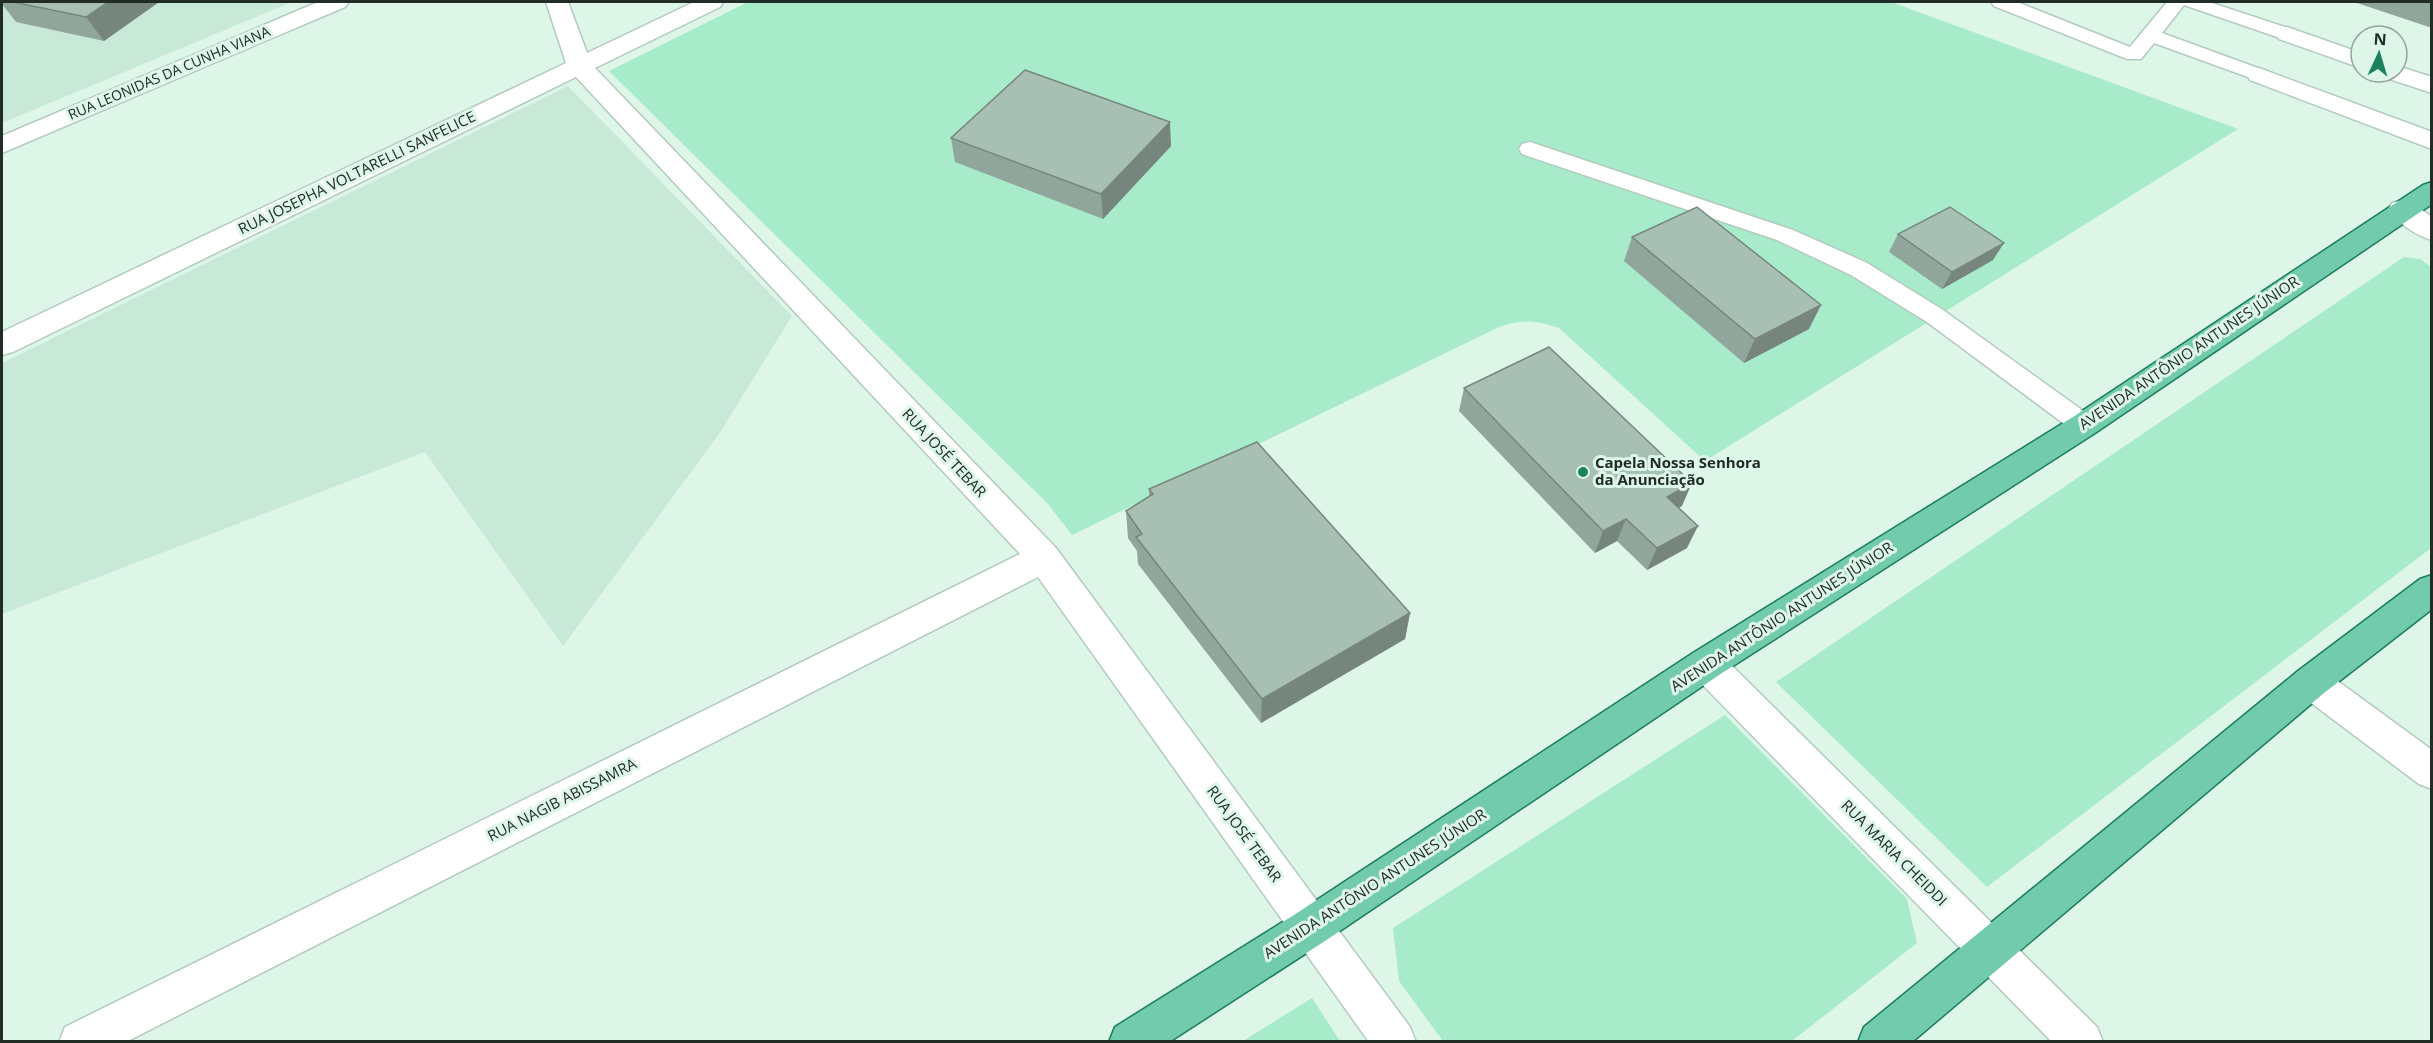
<svg xmlns="http://www.w3.org/2000/svg" width="2433" height="1043" font-family="'Open Sans',sans-serif">
<style>
.built{fill:#c9e9d8}
.green{fill:#a7ebca}
.lines{fill:none;stroke-linecap:round;stroke-linejoin:round}
.service-casing{stroke:#b3cbbe;stroke-width:3}
.minor-casing{stroke:#b3cbbe;stroke-width:3}
.primary-casing{stroke:#1a7d5c;stroke-width:3}
.service{fill:#fff;fill-rule:evenodd}
.minor{fill:#fff;fill-rule:evenodd}
.primary{fill:#73cbae;fill-rule:evenodd}
.wall{fill:#90a59b}
.shaded-wall{fill:#76867e}
.building{fill:#a8c0b4;stroke:#76867e;stroke-width:1.5}
.poi-dot{fill:#1b825d;stroke:#ddf6e8;stroke-width:2}
.labels{text-anchor:middle;stroke-width:6;stroke-linejoin:round;paint-order:stroke}
.far-street-label{font-size:14px;fill:#222c27;stroke:#ddf6e8}
.street-label{font-size:15px;fill:#222c27;stroke:#ddf6e8}
.poi-label{font-size:15px;font-weight:bold;fill:#222c27;stroke:#ddf6e8;text-anchor:start}
</style>
<rect width="100%" height="100%" fill="#ddf6e8"/>
<path class="built" d="M2 2H292L2 123Z
M568 86 792 316 719 434 563 646 425 452 2 614V363Z"/>
<path class="green" d="M748 2H1891L2238 129 1705 461 1559 328C1536 320 1521 319 1499 327L1072 535 1048 504 609 71Z
M2404 257 2420 259 2431 267V548L1987 887 1776 682Z
M1725 715 1907 899 1917 943 1792 1041H1443L1399 981 1393 928Z
M1312 998 1340 1041H1243Z"/>
<g class="lines">
<defs>
<path id="service" d="M1991 2H2017L2130 47 2167 2H2209L2294 30 2297 34 2294 38H2280L2184 5 2162 33 2266 71 2269 75 2266 79 2259 81 2154 43 2141 59H2127L1994 6Z
M1530 142 1793 230 1867 263 1943 310 2093 418 2097 425 2093 432 2084 435 2075 432 1927 322 1851 275 1777 240 1522 154 1519 149 1522 144Z"/>
<path id="minor" d="M318 2H349L345 7 2 153V136Z
M546 2H568L587 53 694 2H723L720 7 595 68 1056 548 1410 1027 1416 1042H1369L1038 577 126 1042H59L65 1027 1020 554 576 77 13 352 2 355V332L566 63Z
M2287 27 2361 53V68L2279 39 2275 34 2279 29Z
M2397 66 2432 77V93L2383 77 2380 72H2397Z
M2259 68 2432 132V149L2250 80 2247 75 2250 70Z
M2402 200 2412 203 2432 217V240C2416 236 2397 222 2388 209L2392 203Z
M1706 649 1719 653 2097 1027 2103 1042H2052L1693 675 1688 664 1693 653Z
M2311 666 2324 671 2432 750V789L2419 784 2298 693 2293 682 2298 671Z"/>
<path id="primary" d="M2432 182V204L2095 433 1719 675 1325 941 1169 1042H1109L1115 1027 1297 913 1693 653 2073 417 2423 185Z
M2432 575V609L2324 693 1912 1042H1858L1864 1027 2298 671 2420 579Z"/>
</defs>
<use href="#service" class="service-casing"/>
<use href="#minor" class="minor-casing"/>
<use href="#primary" class="primary-casing"/>
<use href="#service" class="service"/>
<use href="#minor" class="minor"/>
<use href="#primary" class="primary"/>
</g>
<path class="wall" d="M2 2H159L104 41 16 22 2 4Z
M2354 2H2432V28Z
M951 138 1171 146 1103 219 955 162Z
M1898 234 1993 260 1942 289 1889 252Z
M1632 237 1809 329 1744 363 1624 261Z
M1464 388 1682 506 1679 507 1687 548 1647 570 1617 541 1595 553 1459 411Z
M1149 489 1410 613 1405 639 1261 723 1138 564 1137 551 1128 538 1126 511 1149 496Z"/>
<path class="shaded-wall" d="M108 2H159L104 41 86 17Z
M1170 122 1171 146 1103 219 1101 194Z
M2004 243 1993 260 1942 289 1952 272Z
M1821 305 1809 329 1744 363 1755 339Z
M1692 483 1682 506 1658 519 1667 497Z
M1626 519 1617 541 1595 553 1603 531Z
M1698 526 1687 548 1647 570 1657 548Z
M1410 613 1405 639 1261 723 1262 699Z"/>
<path class="building" d="M13 2H108L86 17Z
M1025 70 1170 122 1101 194 951 138Z
M1697 207 1821 305 1755 339 1632 237Z
M1950 207 2004 243 1952 272 1898 234Z
M1549 347 1692 483 1667 497 1698 526 1657 548 1626 519 1603 531 1464 388Z
M1257 442 1410 613 1262 699 1136 537 1142 534 1126 511 1153 494 1149 489Z"/>
<circle class="poi-dot" cx="1583" cy="472" r="6"/>
<g class="labels">
<g class="far-street-label">
<text transform="translate(169 73) rotate(-23)" y="5">RUA LEONIDAS DA CUNHA VIANA</text>
</g>
<g class="street-label">
<text transform="translate(357 173) rotate(-26)" y="5">RUA JOSEPHA VOLTARELLI SANFELICE</text>
<text transform="translate(2189 353) rotate(-34)" y="5">AVENIDA ANTÔNIO ANTUNES JÚNIOR</text>
<text transform="translate(944 453) rotate(47)" y="5">RUA JOSÉ TEBAR</text>
<text transform="translate(1782 617) rotate(-33)" y="5">AVENIDA ANTÔNIO ANTUNES JÚNIOR</text>
<text transform="translate(562 800) rotate(-27)" y="5">RUA NAGIB ABISSAMRA</text>
<text transform="translate(1244 834) rotate(54)" y="5">RUA JOSÉ TEBAR</text>
<text transform="translate(1894 853) rotate(45)" y="5">RUA MARIA CHEIDDI</text>
<text transform="translate(1375 884) rotate(-33)" y="5">AVENIDA ANTÔNIO ANTUNES JÚNIOR</text>
</g>
<g class="poi-label">
<text x="1595" y="468">Capela Nossa Senhora<tspan x="1595" dy="17">da Anunciação</tspan></text>
</g>
</g>
<rect width="2433" height="1043" fill="none" stroke="#222c27" stroke-width="6"/>
<g transform="translate(2379 54) rotate(4)"><circle r="28" fill="#ddf6e8" stroke="#92a59b" stroke-width="1.5"/>
<path d="M0-4.5L10 22L0 15L-10 22Z" fill="#1b825d"/>
<text y="-9" font-size="16" font-weight="bold" text-anchor="middle" fill="#222c27">N</text>
</g>
</svg>
